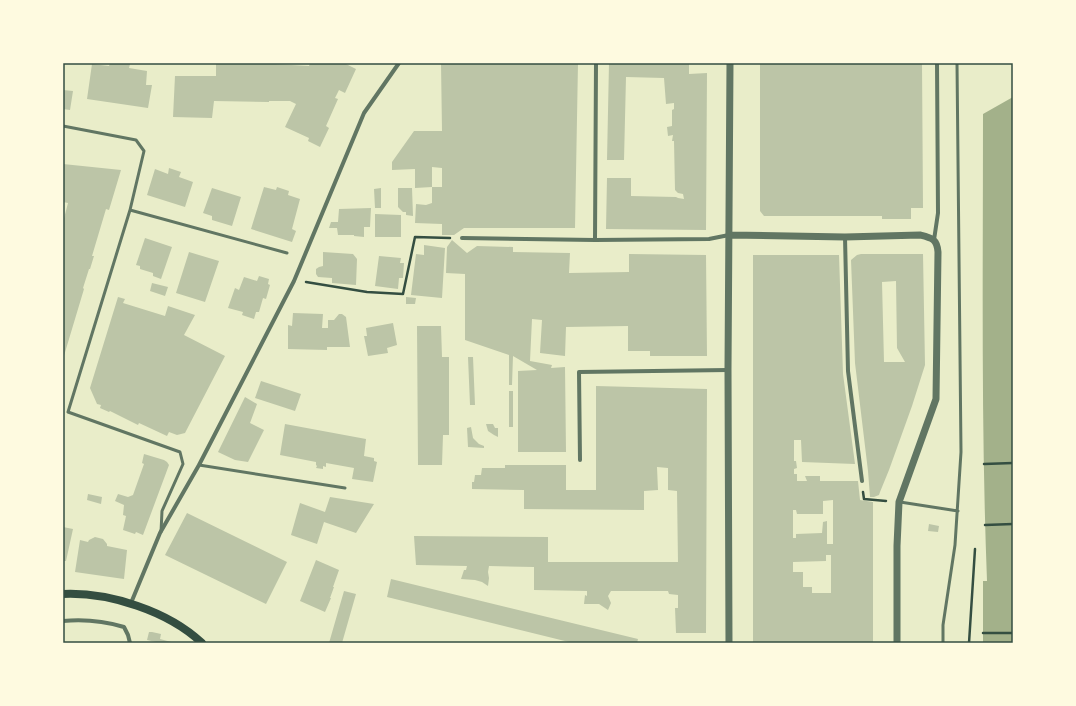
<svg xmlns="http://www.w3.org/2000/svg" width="1076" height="706" font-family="'Noto Sans',sans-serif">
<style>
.water{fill:#a3b18a}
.building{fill:#bcc5a7;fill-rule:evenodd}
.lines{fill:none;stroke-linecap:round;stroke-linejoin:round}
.path{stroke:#344e41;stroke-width:2.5}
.service{stroke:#617663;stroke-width:3}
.minor{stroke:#617663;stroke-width:4}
.tertiary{stroke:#617663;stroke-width:7}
.secondary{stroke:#344e41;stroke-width:8}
.neatline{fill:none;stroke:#344e41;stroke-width:1.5}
</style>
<rect width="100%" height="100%" fill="#e9edc9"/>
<path class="water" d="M1013 97V643H983V581H987C981 425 983 269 983 114Z"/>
<path class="building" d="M110 63 130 64 129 68 147 71 146 85H152L148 108 87 99 92 64 109 66Z
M216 63H257L309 66 310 63H344L356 69 345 93 339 90 335 98 338 99 326 126 329 128 320 147 308 141 309 138 285 127 296 104 290 101H269V102L214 101 212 118 173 117 175 76H216Z
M441 63H578L575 228H464L454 235H442V224L415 223 416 204 426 205 432 203V187L415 188V169L392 170V162L414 131H442ZM432 167 442 168V187H432Z
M609 63H689V74L707 73 706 230 606 229 607 178H631V196L676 197 678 198 684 199 683 194 678 193 675 190 674 141H672L673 135 668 136 667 127 672 126V110L674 109V103L666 104 664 78 626 77 624 160H607Z
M760 63H922L923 208H911V219H882V216H764L760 211Z
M63 90 73 91 70 110 63 109Z
M63 164 121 170 109 210 106 209 92 256H94L90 269H89L83 288 84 289 63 359V222L68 203 63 202Z
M169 168 181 172 179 177 193 182 185 207 147 195 155 169 168 174Z
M264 187 276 190 277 187 289 191 288 195 300 199 292 229 296 231 292 242 251 229Z
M212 188 241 197 232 226 212 220V216L203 213Z
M381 188V208H375L374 189Z
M398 188H412L413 216 406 215V212H403L398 207Z
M371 208 370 227H364V237L354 236V235H338L337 228H329L331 222H338L339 209Z
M375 214 401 215V237H375Z
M145 238 172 247 161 279 153 276V273L140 269V266L136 265Z
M452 240 467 253 477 246 513 247V252L570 253 569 273 629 272V254L706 255 707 356H650V351H628V326L566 327 565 356 540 353 542 320 532 319 530 361 552 365 551 368 565 367 566 452H518V371L537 370 513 356 512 385H509V355L465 340V274L446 273 447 247Z
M424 245 445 248 442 298 411 295 416 254 424 255Z
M189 252 219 261 205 302 176 293Z
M323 252 353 254 357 259 356 285 332 283V278L318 277 316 274V269L319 267 323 266Z
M861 254H923L925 365 912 406 889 470 880 492 879 495 874 497H870L868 471 855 363 851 260 857 255ZM896 281 897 348 905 362H884L882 282Z
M753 255H839L843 374 855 464 802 462 801 440H794V461H796L797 468 794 469V474H797V481H807L805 476H820V481H858L860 500 873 502V643H753ZM833 500V544H827V521L823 522 822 533 796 534V538H793V510H796L797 514H823V501ZM826 555H831V593H812V587H803V572H793V562L826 561Z
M379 256 401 258 400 263H404L403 278H399L398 289 375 286Z
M259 276 269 279 268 284 270 285 266 299 263 298 259 312H256L254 319 242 315 243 312 228 308 235 288 239 290 244 277 257 281Z
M152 283 168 287 165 296 150 291Z
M118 297 125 299 123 303 165 316 168 306 195 315 184 335 225 356 185 433 177 435 169 432 167 436 139 423 138 425 110 411 109 412 100 408 101 405 97 404 90 388Z
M406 297 416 298 415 304H406Z
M293 313 323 314 322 328H328V320H334L339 314H342L346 317 350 347H327V350L288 349V325L292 326Z
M393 323 397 345 387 348 388 353 368 356 364 336H367L366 328Z
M417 326H441L442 357H449V435H443L442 465H418Z
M468 357H473L475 405H470Z
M261 381 301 394 295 411 255 398Z
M596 386 707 389 706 633H676L675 608H678V595L669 594 668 591H611L608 596 611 603 608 610 599 604H584L585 595 587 596V591L534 590V567L489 566 488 572 489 578 488 586 482 582 475 580 461 579 464 570H466L467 566 416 565 414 536 548 537V562H678L677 491 668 490V468L657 467 658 490 644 491V510L524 509V490L472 489V482H474L475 475H481L482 468H505V465H566V490H596Z
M509 391H513V427H509Z
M245 397 257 404 250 423 264 430 248 462 235 460 218 452Z
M285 424 366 439 364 456 374 458V461L377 462 373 482 352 479 354 468 326 463V467L323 466V469L316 468 317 466 316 465V462L280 455Z
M486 424H493L495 428H498V437L494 435 488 431Z
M471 427 473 438 479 444 484 446V448L468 447 467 428Z
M144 454 164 460 167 462 169 465 143 535 136 532 135 534 123 530 126 516 123 515 124 505 115 501 118 494 128 497 133 495 144 464 142 463Z
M88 494 102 497 101 504 87 500Z
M330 497 374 504 356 533 324 522 317 544 291 535 300 503 325 512Z
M187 513 287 562 266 604 165 555Z
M929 524 939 526 938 532 928 531Z
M63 527 73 529 66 561H63Z
M95 537 103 539 107 544V546L127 550 124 579 75 572 80 540 88 542 89 540Z
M316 560 339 570 333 587H334L330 598H331L325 612 300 601Z
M391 579 638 639 637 643H573L387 597Z
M344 591 356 594 342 643H329Z
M149 632H152L161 634 160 639 175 643H155L156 642 147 640Z"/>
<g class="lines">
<path class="path" d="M306 282 367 292 403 294 415 237 450 238
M984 464 1013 463
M863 492 864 499 886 501
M985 525 1013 524
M983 633H1013
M969 643 975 549"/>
<path class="service" d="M63 126 136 140 144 151 130 210 68 412 180 452 183 464 162 511 161 532
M130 210 287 253
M199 465 345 488
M900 502 958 511
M943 643V625L955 545 961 452 957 63"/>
<path class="minor" d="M845 237 848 371 862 481
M462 238 595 240 709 239 729 235
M595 240 596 63
M934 240 938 213 937 63
M580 460 579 372 728 370
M131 603 160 533 199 465 294 281 364 113 399 63
M63 621C84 619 104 621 124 627L128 635 130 643"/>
<path class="tertiary" d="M729 235 845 237 920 235C932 238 937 239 938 252L936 399 899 502 897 546V643
M729 643 728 370 730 63"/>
<path class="secondary" d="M63 594C109 592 168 611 202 643"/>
</g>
<rect width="1076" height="706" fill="none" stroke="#fefae0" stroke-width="128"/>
<rect x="64" y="64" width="948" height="578" class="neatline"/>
</svg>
